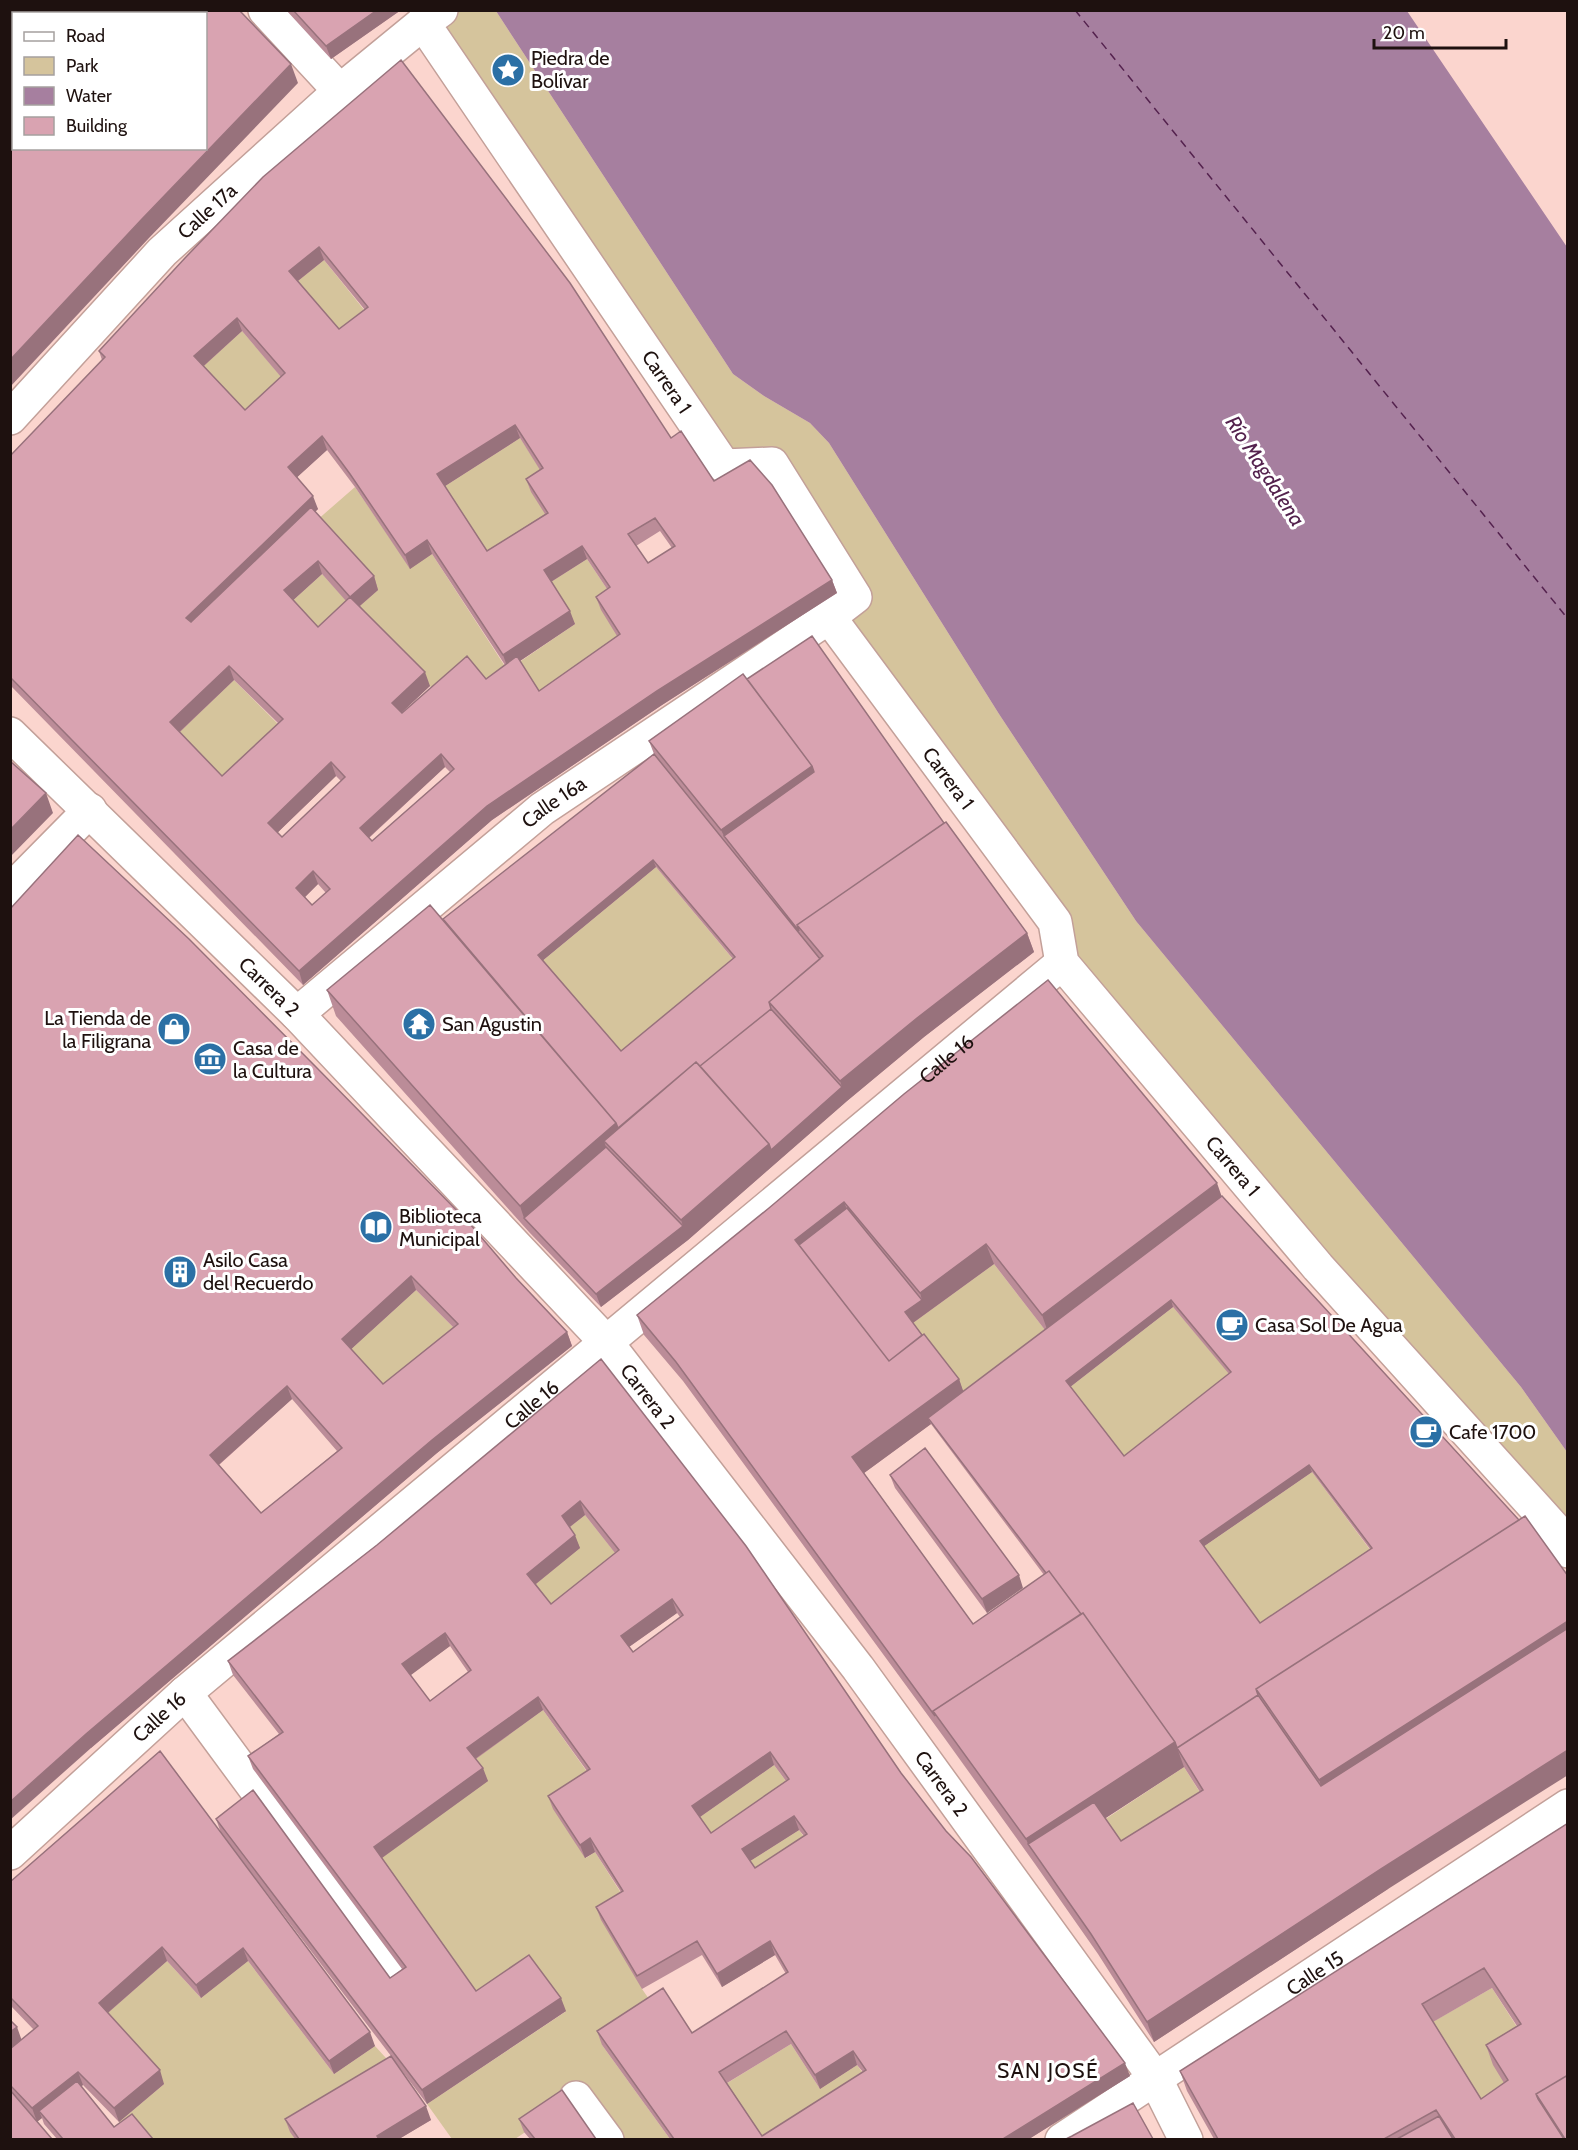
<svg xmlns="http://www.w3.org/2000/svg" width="1578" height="2150" font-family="Cabin,sans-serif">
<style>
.green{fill:#d5c49c}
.water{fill:#a67f9f}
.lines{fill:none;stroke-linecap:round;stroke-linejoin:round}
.ferry{stroke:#54224e;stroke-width:1.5;stroke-dasharray:8 6;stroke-linecap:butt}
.minor-casing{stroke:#c3a099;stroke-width:36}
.secondary-casing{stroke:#c3a099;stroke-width:36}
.minor{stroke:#fff;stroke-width:33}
.secondary{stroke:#fff;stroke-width:33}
.wall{fill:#bb8c98;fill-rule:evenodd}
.shaded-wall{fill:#98727c}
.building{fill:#d9a3b1;stroke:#98727c;stroke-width:1.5;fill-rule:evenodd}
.labels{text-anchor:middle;stroke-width:6;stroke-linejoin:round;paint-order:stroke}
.poi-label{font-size:20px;fill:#1e110f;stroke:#fff;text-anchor:start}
.street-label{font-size:20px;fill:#1e110f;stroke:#fff}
.water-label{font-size:21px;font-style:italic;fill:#54224e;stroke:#fff}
.neighbourhood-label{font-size:21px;letter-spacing:1.5px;fill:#1e110f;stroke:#fff}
</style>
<rect width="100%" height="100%" fill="#fbd5ce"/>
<path class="green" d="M441 11H496L733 374 764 396 810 423 829 443 999 714 1136 921 1521 1387 1567 1452V1551L1062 963 1055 922 724 466 423 23Z
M324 260 373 321 344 343 294 284Z
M242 331 290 387 250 423 199 370Z
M520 438 548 481 552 526 492 564 442 488Z
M355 487 410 568 432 554 512 677 440 697 430 686 322 640 289 604 322 574 355 610 316 521Z
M587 559 615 601 625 648 544 704 518 663 575 624 549 583Z
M234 680 287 733 227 790 175 736Z
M656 867 737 964 623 1058 541 962Z
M994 1264 1049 1335 966 1399 910 1325Z
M416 1290 463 1337 388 1397 347 1353Z
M1173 1307 1234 1379 1126 1462 1069 1388Z
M1312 1472 1374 1555 1262 1630 1203 1547Z
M585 1515 624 1564 556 1618 532 1587 567 1529Z
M543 1710 595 1783 586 1858 595 1852 628 1904 642 1989 656 2009 602 2045 670 2139H607L576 2098 515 2139H452L427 2104 565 2012 481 2005 379 1860 472 1761Z
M774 1765 794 1792 716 1846 697 1819Z
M1184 1767 1211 1810 1128 1861 1101 1822Z
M799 1830 812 1848 760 1882 747 1863Z
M167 1961 201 1998 248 1961 334 2074 375 2046 396 2069 291 2132 295 2139H147L129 2133 119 2122 164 2084 104 2016Z
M1492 1988 1528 2044 1515 2100 1488 2119 1429 2024Z
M791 2044 820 2089 857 2065 871 2084 782 2140 761 2139 724 2085Z"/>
<path class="water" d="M496 11H1407L1567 247V1452L1521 1387 1136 921 999 714 829 443 810 423 764 396 733 374Z"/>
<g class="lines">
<path class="ferry" d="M1075 10 1568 619"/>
<defs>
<g id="minor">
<path d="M265 10 340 91"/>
<path id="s1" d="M441 10 423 23 724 466 772 464 855 597 829 617 1055 922 1062 963 1318 1267 1553 1527 1568 1551"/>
<path id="s2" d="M10 418 162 252 340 91 423 23"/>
<path d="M10 891 90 810"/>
<path id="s3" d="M297 1014 542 809 829 617"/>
<path d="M185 1693 397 1981"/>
<path id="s4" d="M10 1853 185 1693 1062 963"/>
<path d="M576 2098 607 2140"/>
<path id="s5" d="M1062 2140 1568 1806"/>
</g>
<g id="secondary">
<path id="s6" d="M10 734 297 1014 606 1342 858 1668 1155 2078 1186 2140"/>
</g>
</defs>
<use href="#minor" class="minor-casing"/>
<use href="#secondary" class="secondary-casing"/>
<use href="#minor" class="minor"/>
<use href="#secondary" class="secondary"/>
</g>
<path class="wall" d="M286 10H401L331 59Z
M263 177 671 438 714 481 832 580 837 593 662 705 492 820 303 985 10 685V456L102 360 99 351ZM324 260 365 310 339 329 298 281ZM242 331 281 377 245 410 204 366ZM520 438 540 470 526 479 531 492 545 514 487 551 445 486ZM327 450 355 487 410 569 432 554 505 665 486 679 401 713 430 686 360 606 378 590 374 576 315 512 318 509 297 477ZM660 531 672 548 648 563 636 546ZM587 559 607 589 596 597 601 610 617 636 539 691 520 661 575 624 551 582ZM322 574 346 601 318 627 293 600ZM234 680 278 723 222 776 180 732ZM445 767 450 772 372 841 369 838ZM336 776 341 781 282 837 277 833ZM318 884 326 893 312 905 305 897Z
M747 679 944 823 1027 933 1034 952 924 1037 847 1101 688 1240 601 1307 529 1232 336 1016 327 990 443 919 654 754 649 741ZM656 867 733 959 621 1051 543 960Z
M10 909 516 1278 567 1332 572 1346 437 1453 91 1748ZM416 1290 453 1327 383 1384 351 1349ZM292 1399 337 1451 261 1513 219 1465Z
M904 1094 1222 1196 1519 1520 1388 1889 1154 2042 1098 1954 1035 1864 943 1736 683 1381 644 1335 637 1315 769 1208ZM994 1264 1045 1330 963 1392 959 1379 913 1323ZM1173 1307 1229 1374 1124 1456 1070 1386ZM931 1424 1044 1575 973 1624 864 1473ZM1312 1472 1370 1549 1260 1623 1204 1546ZM1184 1767 1200 1792 1121 1841 1105 1818Z
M601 1359 901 1773 1130 2076 1029 2139H670L602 2045 597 2031 692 2033 786 1974 775 1955 722 1987 702 1955 642 1989 601 1920 596 1907 621 1892 595 1852 585 1858 553 1809 548 1796 587 1771 543 1710 476 1759 488 1781 382 1858 476 1991 566 2011 427 2104 393 2059 431 2120 399 2139H295L290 2132 285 2119 391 2056 221 1833 216 1819 390 1978 402 1969 253 1769 248 1756 279 1734 233 1675 228 1661 377 1545ZM585 1515 615 1553 551 1604 536 1584 580 1548 570 1527ZM677 1613 680 1617 633 1652 629 1647ZM450 1646 468 1672 430 1701 410 1675ZM774 1765 786 1781 711 1833 700 1817ZM799 1830 804 1836 755 1868 750 1861ZM791 2044 820 2089 857 2065 863 2072 762 2136 727 2083Z
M890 1475 1019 1575 987 1613 895 1488Z
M160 1751 375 2046 334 2074 248 1961 201 1998 167 1961 108 2013 164 2084 119 2122 83 2085 81 2086 114 2127 153 2139H57L44 2124 42 2118 10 2139V2020L21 2040 34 2030 10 2005V1882Z
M1568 1823V2139H1214L1187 2091 1180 2071ZM1492 1988 1517 2026 1486 2045 1493 2065 1504 2083 1481 2099 1433 2022Z
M519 2119 596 2139H530L524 2132Z"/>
<path class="shaded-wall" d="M377 10H401L331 59 326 46Z
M291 64 298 83 149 238 10 387V360L142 219Z
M319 247 324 260 294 284 289 271Z
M237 318 242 331 199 370 194 356Z
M515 425 520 438 442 488 437 474Z
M322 436 327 450 293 481 288 467Z
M313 496 318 509 191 632 186 618Z
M427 540 432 554 410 569 405 555Z
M582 546 587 559 549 583 544 570Z
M318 561 322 574 289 604 284 590Z
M374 576 378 590 355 610 350 597Z
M832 580 837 593 662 705 492 820 303 985 299 971 487 806 657 691Z
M570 611 575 624 508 669 503 655Z
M229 666 234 680 175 736 170 722Z
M425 672 430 686 397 717 392 703Z
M441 754 445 767 365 841 360 828Z
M331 762 336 776 273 837 268 823Z
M812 766 819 785 724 836 721 830Z
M46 793 53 813 10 857V830Z
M653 860 656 867 541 962 538 955Z
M313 871 318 884 301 901 296 888Z
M1027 933 1034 952 924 1037 847 1101 688 1240 601 1307 596 1294 683 1226 681 1220 769 1144 842 1087 840 1081 917 1018Z
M616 1123 623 1141H604L611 1161 524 1218 520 1206Z
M1217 1183 1224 1203 1049 1335 1042 1315Z
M844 1202 852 1221 806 1256 795 1240Z
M986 1244 994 1264 910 1325 905 1312 922 1300 920 1293Z
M411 1276 416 1290 347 1353 342 1339Z
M1171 1300 1173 1307 1069 1388 1066 1381Z
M567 1332 572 1346 437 1453 91 1748 10 1820V1802L86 1734 432 1440Z
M959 1379 966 1399 928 1418 931 1424 860 1476 852 1457Z
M287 1386 292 1399 215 1468 210 1455Z
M1309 1465 1312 1472 1203 1547 1200 1541Z
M580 1501 585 1515 567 1529 562 1516Z
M575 1535 580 1548 532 1587 527 1574Z
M1019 1575 1023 1588 987 1613 982 1599Z
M672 1599 677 1613 626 1649 621 1636Z
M1568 1621V1652L1328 1805 1319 1780Z
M445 1633 450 1646 407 1678 402 1664Z
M538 1697 543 1710 472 1761 467 1748Z
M1175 1742 1184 1767 1040 1861 1028 1844 1026 1839Z
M1568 1750V1775L1388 1889 1154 2042 1147 2022 1381 1869Z
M770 1752 774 1765 697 1819 692 1806Z
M483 1768 488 1781 379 1860 374 1847Z
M794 1816 799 1830 747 1863 742 1849Z
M590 1838 595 1852 585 1858 580 1845Z
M770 1941 775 1955 722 1987 717 1974Z
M162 1947 167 1961 104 2016 99 2003Z
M243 1948 248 1961 201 1998 196 1985Z
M561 1998 566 2011 427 2104 422 2090Z
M17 2027 22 2041 10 2050V2032Z
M370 2032 375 2046 334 2074 329 2061Z
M853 2051 857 2065 820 2089 815 2075Z
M1125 2063 1130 2076 1029 2139H1003Z
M160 2070 164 2084 119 2122 114 2108Z
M78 2072 83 2085 44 2116 39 2111 42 2118 37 2122 32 2108Z
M426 2106 431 2120 399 2139H378L377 2136Z"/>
<path class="building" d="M10 10H239L291 64 142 219 10 360ZM14 14H206V148H14Z
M293 10H377L326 46Z
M401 60 570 283 671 438 681 431 714 481 750 460 772 485 832 580 657 691 487 806 299 971 10 677V456L105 357 99 351 185 258 263 177ZM319 247 368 307 339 329 289 271ZM237 318 285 373 245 410 194 356ZM515 425 543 468 526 479 548 513 487 551 437 474ZM322 436 350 474 405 555 427 540 503 655 570 611 544 570 582 546 610 587 596 597 620 634 539 691 517 656 486 679 467 656 402 713 392 703 425 672 350 597 374 576 311 507 191 622 186 618 313 496 288 467ZM655 518 675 546 648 563 628 534ZM318 561 350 597 318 627 284 590ZM229 666 283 719 222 776 170 722ZM441 754 454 769 372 841 360 828ZM331 762 345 777 282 837 268 823ZM313 871 330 889 312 905 296 888Z
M812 636 944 823 797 925 799 931 724 836 814 772 812 766 747 679Z
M743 674 812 766 721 830 649 741Z
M654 754 820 959 769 1002 771 1009 700 1066 696 1062 618 1128 616 1123 443 919ZM653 860 735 957 621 1051 538 955Z
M10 761 46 793 10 830Z
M946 822 1027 933 917 1018 840 1081 769 1002 823 956 797 925Z
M78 835 189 939 316 1067 470 1224 516 1278 567 1332 432 1440 86 1734 10 1802V909ZM411 1276 458 1324 383 1384 342 1339ZM287 1386 342 1448 261 1513 210 1455Z
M430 905 616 1123 520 1206 327 990Z
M1048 980 1217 1183 1042 1315 986 1244 920 1293 844 1202 795 1240 889 1361 924 1334 959 1379 852 1457 973 1624 1049 1571 1081 1614 933 1711 935 1716 676 1362 637 1315 769 1208 904 1094Z
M771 1009 842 1087 771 1150 769 1144 700 1066Z
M696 1062 769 1144 681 1220 604 1141Z
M606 1147 683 1226 596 1294 524 1218Z
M1222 1196 1519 1520 1256 1689 1258 1695 1177 1748 1175 1742 1083 1613 1081 1614 1049 1571 1046 1573 928 1418ZM1171 1300 1231 1372 1124 1456 1066 1381ZM1309 1465 1372 1548 1260 1623 1200 1541Z
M847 1208 922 1300 905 1312 922 1335 889 1361 799 1245Z
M601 1359 746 1546 901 1773 946 1831 971 1857 1125 2063 1003 2139H674L597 2031 663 1988 692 2033 788 1972 770 1941 717 1974 697 1941 637 1976 596 1907 623 1891 590 1838 580 1845 548 1796 590 1769 538 1697 467 1748 483 1768 374 1847 476 1991 529 1955 561 1998 422 2090 216 1819 253 1790 390 1978 406 1967 248 1756 283 1732 228 1661 377 1545ZM580 1501 619 1550 551 1604 527 1574 575 1535 562 1516ZM672 1599 683 1615 633 1652 621 1636ZM445 1633 471 1670 430 1701 402 1664ZM770 1752 789 1779 711 1833 692 1806ZM794 1816 807 1834 755 1868 742 1849ZM786 2031 815 2075 853 2051 866 2070 762 2136 719 2072Z
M925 1448 1019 1575 982 1599 890 1475Z
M1525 1516 1568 1576V1621L1319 1780 1256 1689Z
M1083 1613 1175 1742 1026 1839 933 1711Z
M1568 1628V1750L1381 1869 1147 2022 1091 1934 1028 1844 1094 1802 1121 1841 1203 1790 1177 1748 1258 1695 1321 1786Z
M160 1751 370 2032 329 2061 243 1948 196 1985 162 1947 99 2003 160 2070 114 2108 78 2072 32 2108 10 2085V2049L38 2026 10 1997V1882Z
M1568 1823V2075L1536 2094 1538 2099 1564 2139H1455L1436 2110 1384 2139H1218L1180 2071ZM1484 1968 1521 2024 1486 2045 1508 2080 1481 2099 1422 2004Z
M10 2020 17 2027 10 2032Z
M391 2056 426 2106 377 2136 379 2139H299L285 2119Z
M1568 2075V2139H1565L1536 2094Z
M77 2081 114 2127 132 2114 153 2139H63L39 2111Z
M10 2090 52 2139H10Z
M562 2090 596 2139H535L519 2119Z
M1133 2103 1153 2139H1066L1072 2136Z
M1439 2116 1453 2139H1397Z"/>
<defs>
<symbol id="sight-disc" viewBox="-11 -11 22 22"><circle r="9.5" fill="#2b70a5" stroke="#fff"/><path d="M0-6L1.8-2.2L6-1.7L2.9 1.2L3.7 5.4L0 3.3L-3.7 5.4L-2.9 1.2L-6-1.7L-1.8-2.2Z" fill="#fff"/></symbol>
<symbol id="temple-disc" viewBox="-11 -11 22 22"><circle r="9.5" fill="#2b70a5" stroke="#fff"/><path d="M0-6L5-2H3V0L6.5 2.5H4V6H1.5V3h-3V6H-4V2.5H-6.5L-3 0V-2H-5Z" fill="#fff"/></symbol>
<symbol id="shop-disc" viewBox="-11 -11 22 22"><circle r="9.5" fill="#2b70a5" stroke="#fff"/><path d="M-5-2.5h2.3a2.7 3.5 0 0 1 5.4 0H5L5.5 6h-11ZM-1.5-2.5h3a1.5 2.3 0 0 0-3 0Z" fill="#fff"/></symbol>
<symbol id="museum-disc" viewBox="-11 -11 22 22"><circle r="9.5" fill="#2b70a5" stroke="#fff"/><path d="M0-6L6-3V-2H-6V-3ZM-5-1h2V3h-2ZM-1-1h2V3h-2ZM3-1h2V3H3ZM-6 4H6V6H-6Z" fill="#fff"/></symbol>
<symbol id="library-disc" viewBox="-11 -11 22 22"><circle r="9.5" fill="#2b70a5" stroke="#fff"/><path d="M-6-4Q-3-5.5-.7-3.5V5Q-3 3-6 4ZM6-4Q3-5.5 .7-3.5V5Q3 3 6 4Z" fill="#fff"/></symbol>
<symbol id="building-disc" viewBox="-11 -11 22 22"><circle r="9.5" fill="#2b70a5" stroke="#fff"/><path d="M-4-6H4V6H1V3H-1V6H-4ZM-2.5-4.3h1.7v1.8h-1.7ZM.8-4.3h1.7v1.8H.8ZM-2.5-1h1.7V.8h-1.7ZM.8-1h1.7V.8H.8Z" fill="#fff"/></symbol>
<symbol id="cafe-disc" viewBox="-11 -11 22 22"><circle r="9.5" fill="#2b70a5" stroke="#fff"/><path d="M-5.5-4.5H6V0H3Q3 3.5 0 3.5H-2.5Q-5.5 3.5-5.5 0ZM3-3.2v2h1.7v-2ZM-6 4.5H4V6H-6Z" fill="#fff"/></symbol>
</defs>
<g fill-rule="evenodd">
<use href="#sight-disc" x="489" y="51" width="38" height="38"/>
<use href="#temple-disc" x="400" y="1005" width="38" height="38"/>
<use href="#shop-disc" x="155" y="1010" width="38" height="38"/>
<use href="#museum-disc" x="191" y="1040" width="38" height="38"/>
<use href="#library-disc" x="357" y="1208" width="38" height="38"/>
<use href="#building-disc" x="161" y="1253" width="38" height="38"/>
<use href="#cafe-disc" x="1213" y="1306" width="38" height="38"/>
<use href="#cafe-disc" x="1407" y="1413" width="38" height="38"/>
</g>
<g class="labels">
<g class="poi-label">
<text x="531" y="65">Piedra de<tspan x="531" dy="23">Bolívar</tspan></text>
<text x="151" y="1025" text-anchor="end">La Tienda de<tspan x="151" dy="23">la Filigrana</tspan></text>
<text x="442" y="1031">San Agustin</text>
<text x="233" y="1055">Casa de<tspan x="233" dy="23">la Cultura</tspan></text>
<text x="399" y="1223">Biblioteca<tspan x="399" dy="23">Municipal</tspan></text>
<text x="203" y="1267">Asilo Casa<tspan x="203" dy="23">del Recuerdo</tspan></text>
<text x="1255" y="1332">Casa Sol De Agua</text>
<text x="1449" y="1439">Cafe 1700</text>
</g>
<g class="street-label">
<text dy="7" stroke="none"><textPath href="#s2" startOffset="286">Calle 17a</textPath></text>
<text dy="7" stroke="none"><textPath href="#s1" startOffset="456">Carrera 1</textPath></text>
<text dy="7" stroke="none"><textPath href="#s1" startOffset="996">Carrera 1</textPath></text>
<text dy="7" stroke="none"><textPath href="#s3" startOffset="333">Calle 16a</textPath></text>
<text dy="7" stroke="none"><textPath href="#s6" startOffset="362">Carrera 2</textPath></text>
<text dy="7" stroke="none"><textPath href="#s4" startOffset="1228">Calle 16</textPath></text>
<text dy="7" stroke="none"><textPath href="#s1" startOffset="1482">Carrera 1</textPath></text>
<text dy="7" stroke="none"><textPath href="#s6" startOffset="920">Carrera 2</textPath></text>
<text dy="7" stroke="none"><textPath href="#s4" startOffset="688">Calle 16</textPath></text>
<text dy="7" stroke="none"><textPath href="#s4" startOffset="202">Calle 16</textPath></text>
<text dy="7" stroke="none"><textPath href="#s6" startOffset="1406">Carrera 2</textPath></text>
<text dy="7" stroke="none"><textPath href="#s5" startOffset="303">Calle 15</textPath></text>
</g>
<g class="water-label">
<text transform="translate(1265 471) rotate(57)" y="7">Río Magdalena</text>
</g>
<g class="neighbourhood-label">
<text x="1048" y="2078">SAN JOSÉ</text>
</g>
</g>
<rect width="1578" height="2150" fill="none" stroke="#1e110f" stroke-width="24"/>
<rect x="12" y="12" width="195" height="138" fill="#ffffff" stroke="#a5a09f" stroke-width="1.5"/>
<rect x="24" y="32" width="30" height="9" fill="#ffffff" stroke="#a5a09f" stroke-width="1.5"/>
<text x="66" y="42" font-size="18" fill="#1e110f">Road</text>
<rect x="24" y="57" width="30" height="18" fill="#d5c49c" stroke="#a5a09f" stroke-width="1.5"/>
<text x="66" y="72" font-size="18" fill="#1e110f">Park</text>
<rect x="24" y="87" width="30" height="18" fill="#a67f9f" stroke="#a5a09f" stroke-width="1.5"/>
<text x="66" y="102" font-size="18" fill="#1e110f">Water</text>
<rect x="24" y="117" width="30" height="18" fill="#d9a3b1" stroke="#a5a09f" stroke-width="1.5"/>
<text x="66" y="132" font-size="18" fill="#1e110f">Building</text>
<path d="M1374 39v9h132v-9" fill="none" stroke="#1e110f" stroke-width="3"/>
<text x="1383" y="39" font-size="18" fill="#1e110f" stroke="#ffffff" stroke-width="4.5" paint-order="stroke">20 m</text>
</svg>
